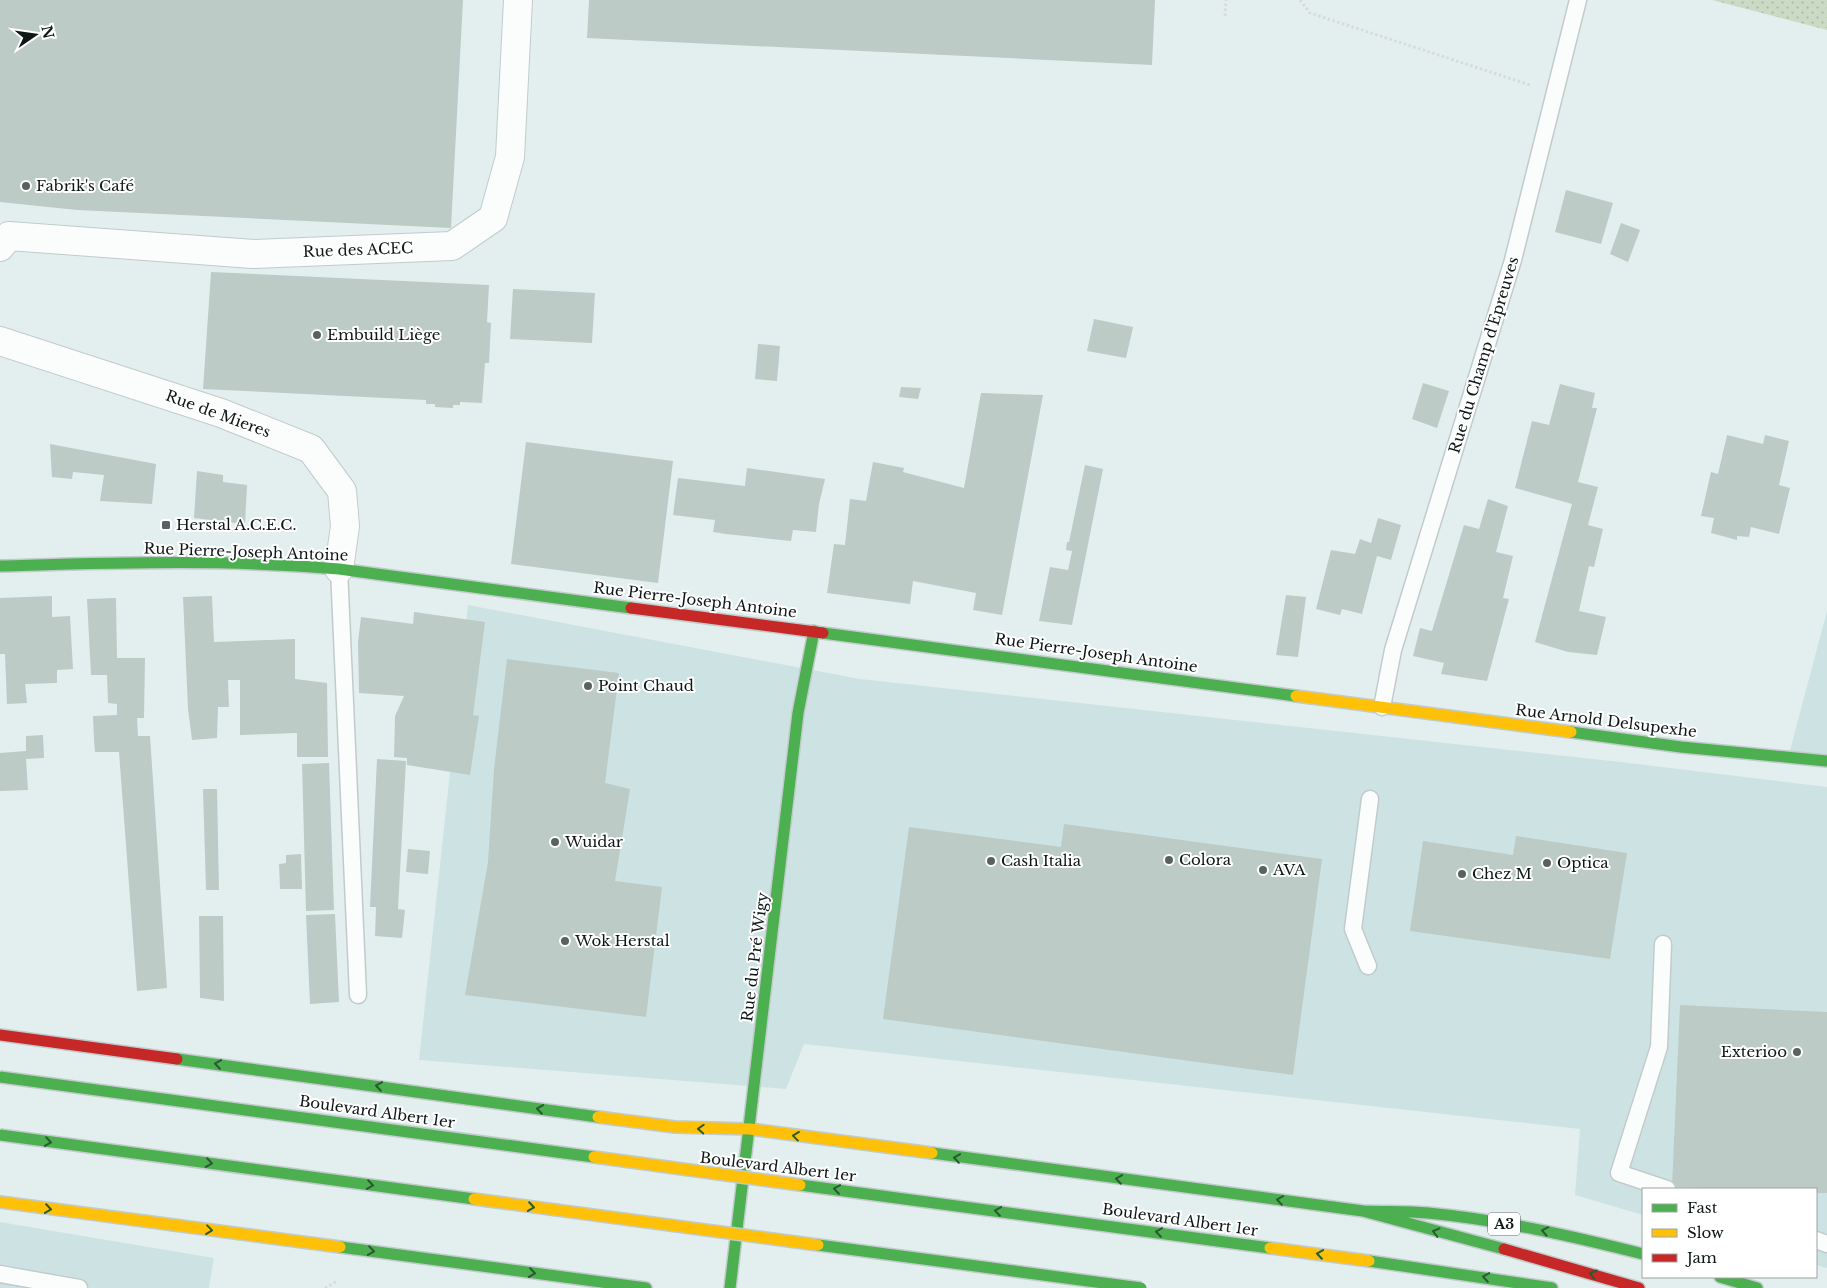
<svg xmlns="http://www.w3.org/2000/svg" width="1827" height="1288" font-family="'Libre Baskerville',serif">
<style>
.built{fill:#cde3e3}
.grass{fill:url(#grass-dots)}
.building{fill:#bccbc6}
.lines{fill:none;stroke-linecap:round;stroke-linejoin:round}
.lane-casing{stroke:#c2cbcb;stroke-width:19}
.street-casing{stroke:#c2cbcb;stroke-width:30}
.fast-casing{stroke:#c2cbcb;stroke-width:14}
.slow-casing{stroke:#c2cbcb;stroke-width:14}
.jam-casing{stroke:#c2cbcb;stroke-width:14}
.path{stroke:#d7dbdb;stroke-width:3;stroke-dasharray:2.5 2.5;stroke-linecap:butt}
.lane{stroke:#fbfdfd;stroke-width:16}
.street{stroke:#fbfdfd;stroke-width:28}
.fast{stroke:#4caf50;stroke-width:11}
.slow{stroke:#ffc107;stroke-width:11}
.jam{stroke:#c62828;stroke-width:11}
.fast-bridge-casing{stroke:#c2cbcb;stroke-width:14;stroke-linecap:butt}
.slow-bridge-casing{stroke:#c2cbcb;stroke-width:14;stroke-linecap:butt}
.fast-bridge{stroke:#4caf50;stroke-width:11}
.slow-bridge{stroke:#ffc107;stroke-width:11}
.oneway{stroke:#2a5b30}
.poi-dot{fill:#596262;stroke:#fff;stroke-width:2}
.labels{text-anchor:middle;stroke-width:4;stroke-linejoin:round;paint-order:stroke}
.shield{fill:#fff;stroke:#565c5c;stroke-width:1}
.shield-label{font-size:14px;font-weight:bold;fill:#0e1616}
.poi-label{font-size:15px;fill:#0e1616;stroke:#fff;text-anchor:start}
.street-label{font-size:15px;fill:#0e1616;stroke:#fff}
</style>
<defs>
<pattern id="grass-dots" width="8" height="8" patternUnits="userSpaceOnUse" patternTransform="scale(1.25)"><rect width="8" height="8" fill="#cadac5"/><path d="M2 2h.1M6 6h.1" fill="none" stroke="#acbaa8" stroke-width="1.8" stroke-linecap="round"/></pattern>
</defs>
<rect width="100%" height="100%" fill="#e3efef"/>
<path class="built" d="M468 605 860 679 1621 762 1827 787V1268L1816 1265V1189H1643V1215L1575 1195 1580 1129 804 1044 786 1089 419 1060Z
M1827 611V760L1788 758Z
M0 1222 214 1258 209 1288H0Z"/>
<path class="grass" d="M1712 0H1827V30Z"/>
<path class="building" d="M0 0H463L451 228 77 210 0 202Z
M589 0H1155L1152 65 587 38Z
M1566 190 1613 203 1601 244 1555 232Z
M1621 223 1640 230 1628 262 1610 254Z
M211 272 489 285 487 322 491 323 489 363H485L482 403 460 402V405H453V408L435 407V404H426V400L203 389Z
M513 289 595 293 592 343 510 339Z
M1094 319 1133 327 1126 358 1087 351Z
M758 344 780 346 777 381 755 379Z
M1423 383 1449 391 1437 428 1412 419Z
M1560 384 1595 393 1592 408H1597L1578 482 1598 487 1588 525 1603 529 1594 567 1589 566 1579 611 1606 617 1597 655 1568 652 1535 642 1572 504 1515 488 1532 421 1549 425Z
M901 387 921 388 918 399 899 397Z
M981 393 1043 395 1002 615 973 610 976 593 913 581 910 604 827 593 834 544 845 545 850 499 866 501 873 462 904 468 903 472 964 488Z
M1727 435 1763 444 1765 435 1789 441 1779 485 1790 488 1779 534 1751 527 1749 537 1737 536V540L1711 533 1714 518 1701 516 1711 472 1718 474Z
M526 442 673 461 658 583 511 564Z
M50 444 156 464 152 504 100 501 104 475 73 472 72 479 52 477Z
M1085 465 1103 469 1072 625 1039 621 1050 567 1068 570 1072 551 1066 550 1067 542H1069Z
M747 468 825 479 819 504 816 532 793 530 791 541 726 534 713 532 715 520 673 515 678 478 745 486Z
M197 471 223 475V482L247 485 245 524 194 518Z
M1488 499 1508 506 1496 552 1513 556 1503 598 1509 599 1487 681 1441 674 1444 663 1413 656 1420 628 1432 631 1464 525 1479 529Z
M1378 518 1401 525 1391 560 1377 556 1362 614 1342 609 1340 615 1316 609 1331 550 1355 554 1360 539 1371 543Z
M1286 595 1306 597 1298 657 1276 655Z
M52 596V617L70 616 73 669 57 670V683L25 684 27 703 7 704 5 654H0V598Z
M212 596 214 642 295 639V679L327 683 328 757H297V733L240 735V680H228L229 707H218L217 738 192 740 188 709 183 597Z
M116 598 117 658H145L144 718H137L138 736H150L167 988 137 991 119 752H95L94 740 93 716 117 715V704L108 703 107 675H91L87 599Z
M414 612 485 622 473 715 479 716 470 775 407 765V758L394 757 395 716 404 696 359 693 358 642 361 617 413 624Z
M507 659 619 673 605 783 630 789 615 881 662 887 646 1017 465 995 488 862 494 769Z
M43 735 44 758 26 759 28 790 0 791V753L26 751V736Z
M377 759 406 761 398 909 405 910 402 938 375 936 376 907H370Z
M329 763 334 910 306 911 302 764Z
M203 789H217L219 890H206Z
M1064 824 1322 859 1293 1075 883 1019 909 827 1061 847Z
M1516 836 1627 853 1610 959 1410 931 1423 841 1513 855Z
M408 849 430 851 428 874 406 872Z
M301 854 302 889H280L279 864 286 863V855Z
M335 914 339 1002 310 1004 306 915Z
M199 916H223L224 1001 200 998Z
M1680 1005 1827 1012V1193H1816V1189H1735L1672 1187Z"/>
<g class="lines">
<defs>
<path id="lane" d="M339 569 358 995
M1382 707 1393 650 1513 260 1578 0
M1663 944 1659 1047 1619 1173 1667 1189
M1368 966 1353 929 1370 799
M1816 1240 1827 1244
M0 1274 79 1288"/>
<path id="street" d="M0 247 9 236 253 254 452 246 493 218 510 157 518 0
M0 341 221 413 311 449 342 491 345 526 339 569"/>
<path id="fast" d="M0 566C112 563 227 559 339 569L631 608
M823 633 1296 696
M1571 732 1681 747 1827 761
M177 1059 598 1117
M932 1153 1363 1211 1504 1249
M1363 1211C1385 1212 1407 1211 1428 1213 1501 1220 1572 1236 1643 1254
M340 1247 646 1288
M1369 1261 1552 1288
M1720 1277 1757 1288
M730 1288 798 713 814 631"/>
<path id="slow" d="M1296 696 1571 732
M598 1117 675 1127 750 1129 932 1153
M0 1202 340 1247"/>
<path id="jam" d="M631 608 823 633
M0 1035 177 1059
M1504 1249 1639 1288"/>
</defs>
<use href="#lane" class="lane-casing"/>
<use href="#street" class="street-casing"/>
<use href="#fast" class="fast-casing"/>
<use href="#slow" class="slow-casing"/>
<use href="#jam" class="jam-casing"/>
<path class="path" d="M1300 0 1310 13 1530 85
M1225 16 1226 0
M325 1288 337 1281"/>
<use href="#lane" class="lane"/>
<use href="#street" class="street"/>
<use href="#fast" class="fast"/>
<use href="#slow" class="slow"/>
<use href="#jam" class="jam"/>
<defs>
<path id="fast-bridge" d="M0 1077 594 1157
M0 1135 474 1199
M800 1185 1270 1248
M818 1245 1141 1288"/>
<path id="slow-bridge" d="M594 1157 800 1185
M474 1199 818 1245
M1270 1248 1369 1261"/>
</defs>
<use href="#fast-bridge" class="fast-bridge-casing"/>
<use href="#slow-bridge" class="slow-bridge-casing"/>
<use href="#fast-bridge" class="fast-bridge"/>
<use href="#slow-bridge" class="slow-bridge"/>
</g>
<defs><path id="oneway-chevron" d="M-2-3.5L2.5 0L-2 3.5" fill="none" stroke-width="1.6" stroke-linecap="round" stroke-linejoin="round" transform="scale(1.25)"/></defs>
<g class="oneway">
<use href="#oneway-chevron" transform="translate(218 1064) rotate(-172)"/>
<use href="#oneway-chevron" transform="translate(379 1086) rotate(-172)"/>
<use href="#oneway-chevron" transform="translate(540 1109) rotate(-172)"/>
<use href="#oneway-chevron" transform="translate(701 1129) rotate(-177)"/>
<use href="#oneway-chevron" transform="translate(796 1136) rotate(-173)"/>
<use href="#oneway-chevron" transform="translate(48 1142) rotate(8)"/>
<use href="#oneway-chevron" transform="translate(957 1158) rotate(-172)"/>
<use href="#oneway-chevron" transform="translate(209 1163) rotate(8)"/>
<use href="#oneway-chevron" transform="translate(1119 1179) rotate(-172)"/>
<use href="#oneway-chevron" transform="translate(370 1185) rotate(8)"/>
<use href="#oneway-chevron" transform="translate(837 1189) rotate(-172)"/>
<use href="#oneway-chevron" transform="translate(1280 1200) rotate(-172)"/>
<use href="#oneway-chevron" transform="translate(531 1207) rotate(8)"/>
<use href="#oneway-chevron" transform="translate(48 1209) rotate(8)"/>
<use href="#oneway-chevron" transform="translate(998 1211) rotate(-172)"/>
<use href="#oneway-chevron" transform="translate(209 1230) rotate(7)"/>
<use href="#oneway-chevron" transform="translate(1545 1231) rotate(-169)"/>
<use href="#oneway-chevron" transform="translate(1159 1232) rotate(-172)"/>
<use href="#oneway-chevron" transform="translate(1436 1232) rotate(-166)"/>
<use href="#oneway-chevron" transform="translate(371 1251) rotate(8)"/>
<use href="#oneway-chevron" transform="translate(1320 1254) rotate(-172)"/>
<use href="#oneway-chevron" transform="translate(532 1273) rotate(8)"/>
<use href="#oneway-chevron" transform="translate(1593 1274) rotate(-163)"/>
<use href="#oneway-chevron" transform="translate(1486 1277) rotate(-171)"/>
</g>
<g class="poi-dot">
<circle cx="26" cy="186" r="5"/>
<circle cx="317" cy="335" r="5"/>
<rect x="161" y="520" width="10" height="10" rx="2.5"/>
<circle cx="588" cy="686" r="5"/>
<circle cx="555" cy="842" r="5"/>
<circle cx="1169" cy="860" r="5"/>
<circle cx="991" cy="861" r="5"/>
<circle cx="1547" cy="863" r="5"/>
<circle cx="1263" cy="870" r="5"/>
<circle cx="1462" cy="874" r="5"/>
<circle cx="565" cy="941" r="5"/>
<circle cx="1797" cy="1052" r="5"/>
</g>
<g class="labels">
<rect class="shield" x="1488" y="1212.5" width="32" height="23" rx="4"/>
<g class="shield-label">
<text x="1504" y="1229">A3</text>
</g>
<g class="poi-label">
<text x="36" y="191">Fabrik's Café</text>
<text x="327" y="340">Embuild Liège</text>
<text x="176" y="530">Herstal A.C.E.C.</text>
<text x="598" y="691">Point Chaud</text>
<text x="565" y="847">Wuidar</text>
<text x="1179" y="865">Colora</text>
<text x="1001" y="866">Cash Italia</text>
<text x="1557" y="868">Optica</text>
<text x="1273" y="875">AVA</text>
<text x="1472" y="879">Chez M</text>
<text x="575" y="946">Wok Herstal</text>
<text x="1787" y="1057" text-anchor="end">Exterioo</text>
</g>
<g class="street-label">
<text transform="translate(358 250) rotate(-2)" y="5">Rue des ACEC</text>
<text transform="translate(1484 355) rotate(-73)" y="5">Rue du Champ d'Epreuves</text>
<text transform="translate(218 414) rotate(20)" y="5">Rue de Mieres</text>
<text transform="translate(246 552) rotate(2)" y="5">Rue Pierre-Joseph Antoine</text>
<text transform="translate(695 600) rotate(7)" y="5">Rue Pierre-Joseph Antoine</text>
<text transform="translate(1096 653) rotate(8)" y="5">Rue Pierre-Joseph Antoine</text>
<text transform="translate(1606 721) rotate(7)" y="5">Rue Arnold Delsupexhe</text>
<text transform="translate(755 957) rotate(-83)" y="5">Rue du Pré Wigy</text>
<text transform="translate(377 1112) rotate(8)" y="5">Boulevard Albert 1er</text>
<text transform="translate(778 1167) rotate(7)" y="5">Boulevard Albert 1er</text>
<text transform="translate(1180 1220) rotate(8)" y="5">Boulevard Albert 1er</text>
</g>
</g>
<rect x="1642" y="1188" width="175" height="90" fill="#ffffff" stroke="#9fa2a2"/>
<rect x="1652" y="1204" width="25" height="8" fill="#4caf50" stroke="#9fa2a2"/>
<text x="1687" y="1213" font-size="15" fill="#0e1616">Fast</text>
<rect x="1652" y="1229" width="25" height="8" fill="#ffc107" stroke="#9fa2a2"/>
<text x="1687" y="1238" font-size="15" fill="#0e1616">Slow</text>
<rect x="1652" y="1254" width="25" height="8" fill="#c62828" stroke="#9fa2a2"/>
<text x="1687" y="1263" font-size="15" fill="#0e1616">Jam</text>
<g transform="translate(35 35) rotate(77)" stroke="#ffffff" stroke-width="4" paint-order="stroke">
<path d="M0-4L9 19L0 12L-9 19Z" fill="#0e1616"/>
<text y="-8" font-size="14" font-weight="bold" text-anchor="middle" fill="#0e1616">N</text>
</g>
</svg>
